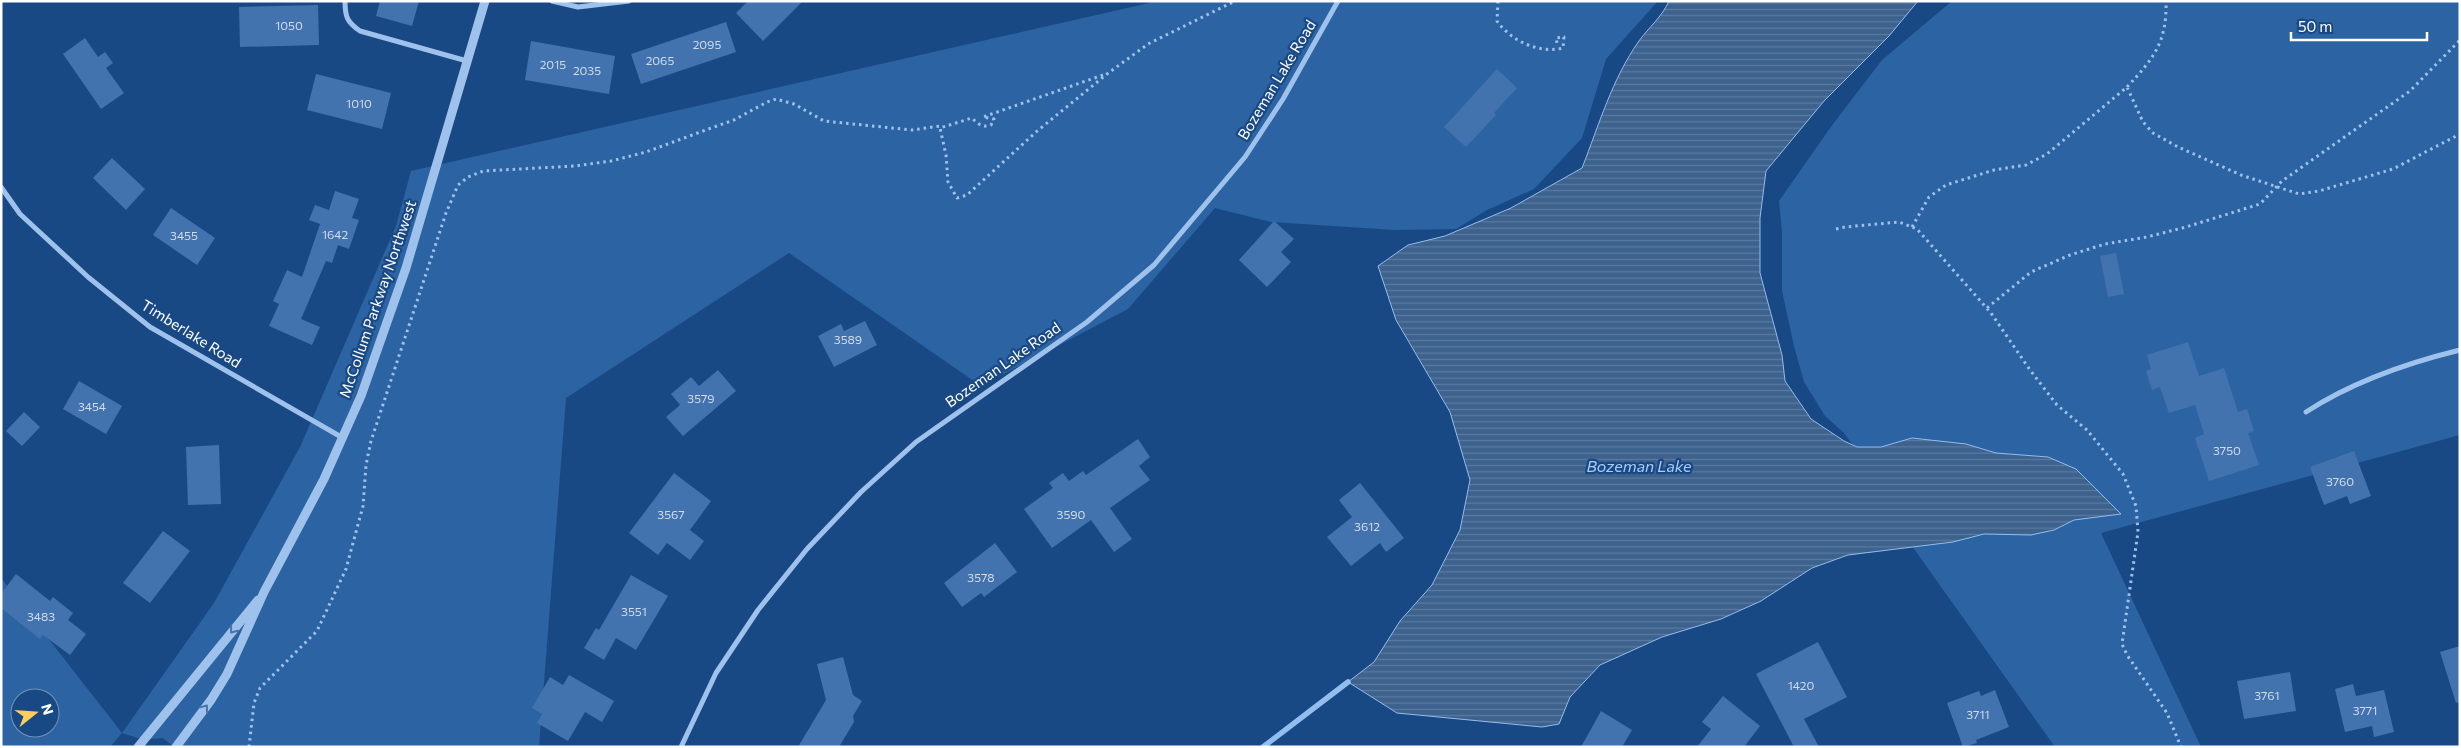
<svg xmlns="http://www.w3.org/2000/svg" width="2461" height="748" font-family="Commissioner,sans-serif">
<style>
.green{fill:#2c63a3;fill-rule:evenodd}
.water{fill:url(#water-rules);stroke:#92bdee}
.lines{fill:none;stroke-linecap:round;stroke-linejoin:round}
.stream{stroke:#92bdee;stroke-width:5.5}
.building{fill:#4273ae}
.path{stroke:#9fc2ec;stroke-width:3;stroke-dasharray:2.5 4;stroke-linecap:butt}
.minor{stroke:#9fc2ec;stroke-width:5}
.tertiary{stroke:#9fc2ec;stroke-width:9}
.oneway{stroke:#4873a9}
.labels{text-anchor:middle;stroke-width:4.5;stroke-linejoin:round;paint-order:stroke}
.number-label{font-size:12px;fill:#d0dceb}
.street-label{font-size:15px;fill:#fff;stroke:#194985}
.water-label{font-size:16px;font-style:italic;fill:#aaccf4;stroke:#194985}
</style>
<defs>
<pattern id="water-rules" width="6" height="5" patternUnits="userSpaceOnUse" patternTransform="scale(1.25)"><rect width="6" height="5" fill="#3e628e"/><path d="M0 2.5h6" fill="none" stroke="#5b7a9f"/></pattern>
</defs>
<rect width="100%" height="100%" fill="#194985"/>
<path class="green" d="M1158 1H1658L1606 59 1582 138 1534 189 1487 210 1456 229 1395 230 1271 222 1215 208 1128 309 981 386 789 253 566 398 539 747H174L163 738 144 740 122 733 110 747H1V578L122 733 214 603 300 447 396 226 411 171ZM20 698H50V728H20Z
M1952 1H2460V435L2101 533 2201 747H2055L1880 501 1864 461 1844 433 1825 416 1804 382 1794 346 1782 291V232L1779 201 1833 124 1882 60Z"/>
<path class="water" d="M1669 1H1918L1889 36 1824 101 1766 171 1760 218V273L1782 355 1785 381 1811 419 1844 441 1857 447H1881L1912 438 1966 444 1996 453 2048 457 2076 469 2121 514 2074 520 2054 530 2031 535 1984 534 1953 542 1848 555 1812 568 1761 601 1721 619 1662 637 1600 665 1570 697 1559 724 1542 727 1397 713 1348 682 1374 662 1400 621 1432 585 1460 530 1470 480 1450 412 1396 320 1378 266 1408 245 1445 236 1511 208 1582 168C1599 125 1612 79 1639 41 1649 27 1662 17 1669 1Z"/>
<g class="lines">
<path class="stream" d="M1263 747 1348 682"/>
</g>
<path class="building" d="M380 1H419L412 26 376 16Z
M748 1H803L763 41 736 13Z
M318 5 319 45 240 47 239 7Z
M726 22 736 52 641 84 631 54Z
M85 38 98 57 105 52 113 63 106 68 124 93 101 109 63 54Z
M531 41 615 56 609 94 525 80Z
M1497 69 1517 88 1494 113 1496 115 1466 147 1444 127Z
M316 74 391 93 382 129 307 110Z
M112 158 145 189 126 210 93 178Z
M335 191 359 199 352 218 359 220 349 249 338 245 332 263 326 261 301 319 320 327 312 345 269 326 279 304 273 301 287 270 302 277 320 224 309 220 315 205 329 210Z
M171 208 215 238 197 265 153 235Z
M1274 221 1294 239 1281 252 1291 262 1267 287 1239 260Z
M2116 253 2124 294 2108 297 2100 256Z
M865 321 877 345 834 367 818 336 841 324 844 331Z
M2188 342 2199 376 2224 368 2238 412 2247 409 2254 431 2248 433 2259 465 2209 481 2195 438 2204 434 2195 405 2169 413 2160 387 2152 390 2146 371 2151 369 2147 355Z
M718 370 736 391 683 436 666 417 680 405 671 394 691 377 699 386Z
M79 381 122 406 106 434 63 409Z
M24 412 40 427 22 446 6 431Z
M1138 439 1150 457 1139 466 1150 480 1110 508 1132 539 1114 552 1091 520 1052 548 1024 509 1053 488 1049 483 1063 473 1069 481 1083 471 1086 475Z
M219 445 221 504 188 505 186 447Z
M2354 451 2371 496 2350 504 2347 496 2324 505 2310 467Z
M674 473 711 501 690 530 704 541 690 560 667 543 658 555 629 533Z
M1360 483 1404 538 1386 552 1380 543 1351 566 1327 537 1352 517 1339 500Z
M163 531 190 551 150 603 123 583Z
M995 543 1017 572 984 597 981 593 962 607 944 583Z
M16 574 50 601 53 597 73 613 68 620 86 634 70 655 43 635 40 639 1 608V594Z
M631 575 668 596 636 650 616 638 604 660 584 648 596 628 599 630Z
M1818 642 1847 697 1804 719 1819 747H1794L1756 674Z
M2460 646V702L2456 703 2440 652Z
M843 657 853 695 862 701 853 716 854 722 839 747H798L826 700 817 664Z
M2290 672 2296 711 2244 719 2237 681Z
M569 675 614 701 602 722 585 712 568 741 537 723 542 714 532 708 550 677 563 685Z
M2353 684 2356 696 2384 690 2394 732 2374 737 2372 726 2345 732 2335 689Z
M1995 690 2009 727 1976 740 1977 743 1963 747 1947 703 1979 691 1981 696Z
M1723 696 1760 726 1744 747H1697L1711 729 1702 722Z
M1601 711 1632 730 1622 747H1581Z"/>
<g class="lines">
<path class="path" d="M1498 1 1497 21C1511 41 1539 54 1563 48L1564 37 1556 38 1557 43
M1103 75 983 117 994 119 991 125C982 128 978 124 972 118L940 128 946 155 948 182 957 198 967 195 1036 132 1107 74 1148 44 1235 1
M2127 87C2154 58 2167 42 2166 1
M1912 227 1929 197 1946 185 1994 170 2026 165 2047 154 2127 87 2143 122 2153 133 2178 147 2241 175 2299 194 2319 191 2393 169 2460 134
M1836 229 1845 227 1899 222 1917 229 1991 313 2030 370 2057 405 2087 430 2123 474 2136 506 2138 532 2122 644 2127 655 2167 713 2181 747
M1987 308 2031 272 2070 255 2105 244 2147 237 2186 227 2260 204 2282 181 2410 91 2460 40
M249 747 254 703 260 688 317 631 346 569 363 506 366 465 371 441 446 213 458 185 468 177 483 171 575 166 611 161 646 152 714 127 734 120 767 102 776 99 794 104 824 121 912 130 940 126"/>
<path class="minor" d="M345 1C345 17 347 22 360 31L467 61
M552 1 578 7 629 1
M1 187 20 214 88 277 150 327 343 438
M2306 412C2352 382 2407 363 2460 350
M681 747 716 673 758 610 807 549 861 492 916 442 1087 322 1154 265 1245 157 1283 99 1338 1"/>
<path class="tertiary" d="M138 747 258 600
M176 747 211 700 227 674 264 592 324 479 361 396 406 268 485 1"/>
</g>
<defs><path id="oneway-chevron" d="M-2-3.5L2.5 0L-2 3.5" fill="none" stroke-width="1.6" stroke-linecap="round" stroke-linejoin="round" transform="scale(1.25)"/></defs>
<g class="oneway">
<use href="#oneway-chevron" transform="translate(233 630) rotate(129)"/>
<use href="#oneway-chevron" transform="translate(205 708) rotate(-53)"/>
</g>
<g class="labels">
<g class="number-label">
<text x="289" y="30">1050</text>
<text x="707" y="49">2095</text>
<text x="660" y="65">2065</text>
<text x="553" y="69">2015</text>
<text x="587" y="75">2035</text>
<text x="359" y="108">1010</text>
<text x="335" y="239">1642</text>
<text x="184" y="240">3455</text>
<text x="848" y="344">3589</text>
<text x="701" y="403">3579</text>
<text x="92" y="411">3454</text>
<text x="2227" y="455">3750</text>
<text x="2340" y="486">3760</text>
<text x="671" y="519">3567</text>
<text x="1071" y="519">3590</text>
<text x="1367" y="531">3612</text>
<text x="981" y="582">3578</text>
<text x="634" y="616">3551</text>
<text x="41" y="621">3483</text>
<text x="1801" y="690">1420</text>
<text x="2267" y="700">3761</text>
<text x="2365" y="715">3771</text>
<text x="1978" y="719">3711</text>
</g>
<g class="street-label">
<text transform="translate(1277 80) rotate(-59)" y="5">Bozeman Lake Road</text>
<text transform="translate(378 299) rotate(-71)" y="5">McCollum Parkway Northwest</text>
<text transform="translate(191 334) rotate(32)" y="5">Timberlake Road</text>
<text transform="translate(1003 365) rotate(-35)" y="5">Bozeman Lake Road</text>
</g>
<g class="water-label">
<text x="1639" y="472">Bozeman Lake</text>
</g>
</g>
<rect width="2461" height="748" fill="none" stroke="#ffffff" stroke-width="5"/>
<g transform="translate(35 713) rotate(73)"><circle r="24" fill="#194985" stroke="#7592b6"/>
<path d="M0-4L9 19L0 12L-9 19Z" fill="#ffce5a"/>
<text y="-8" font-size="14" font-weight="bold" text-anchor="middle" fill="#ffffff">N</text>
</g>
<path d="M2291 32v8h136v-8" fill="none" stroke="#ffffff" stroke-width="2.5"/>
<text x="2298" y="32" font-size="15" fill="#ffffff" stroke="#194985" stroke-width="4" paint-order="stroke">50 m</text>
</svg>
